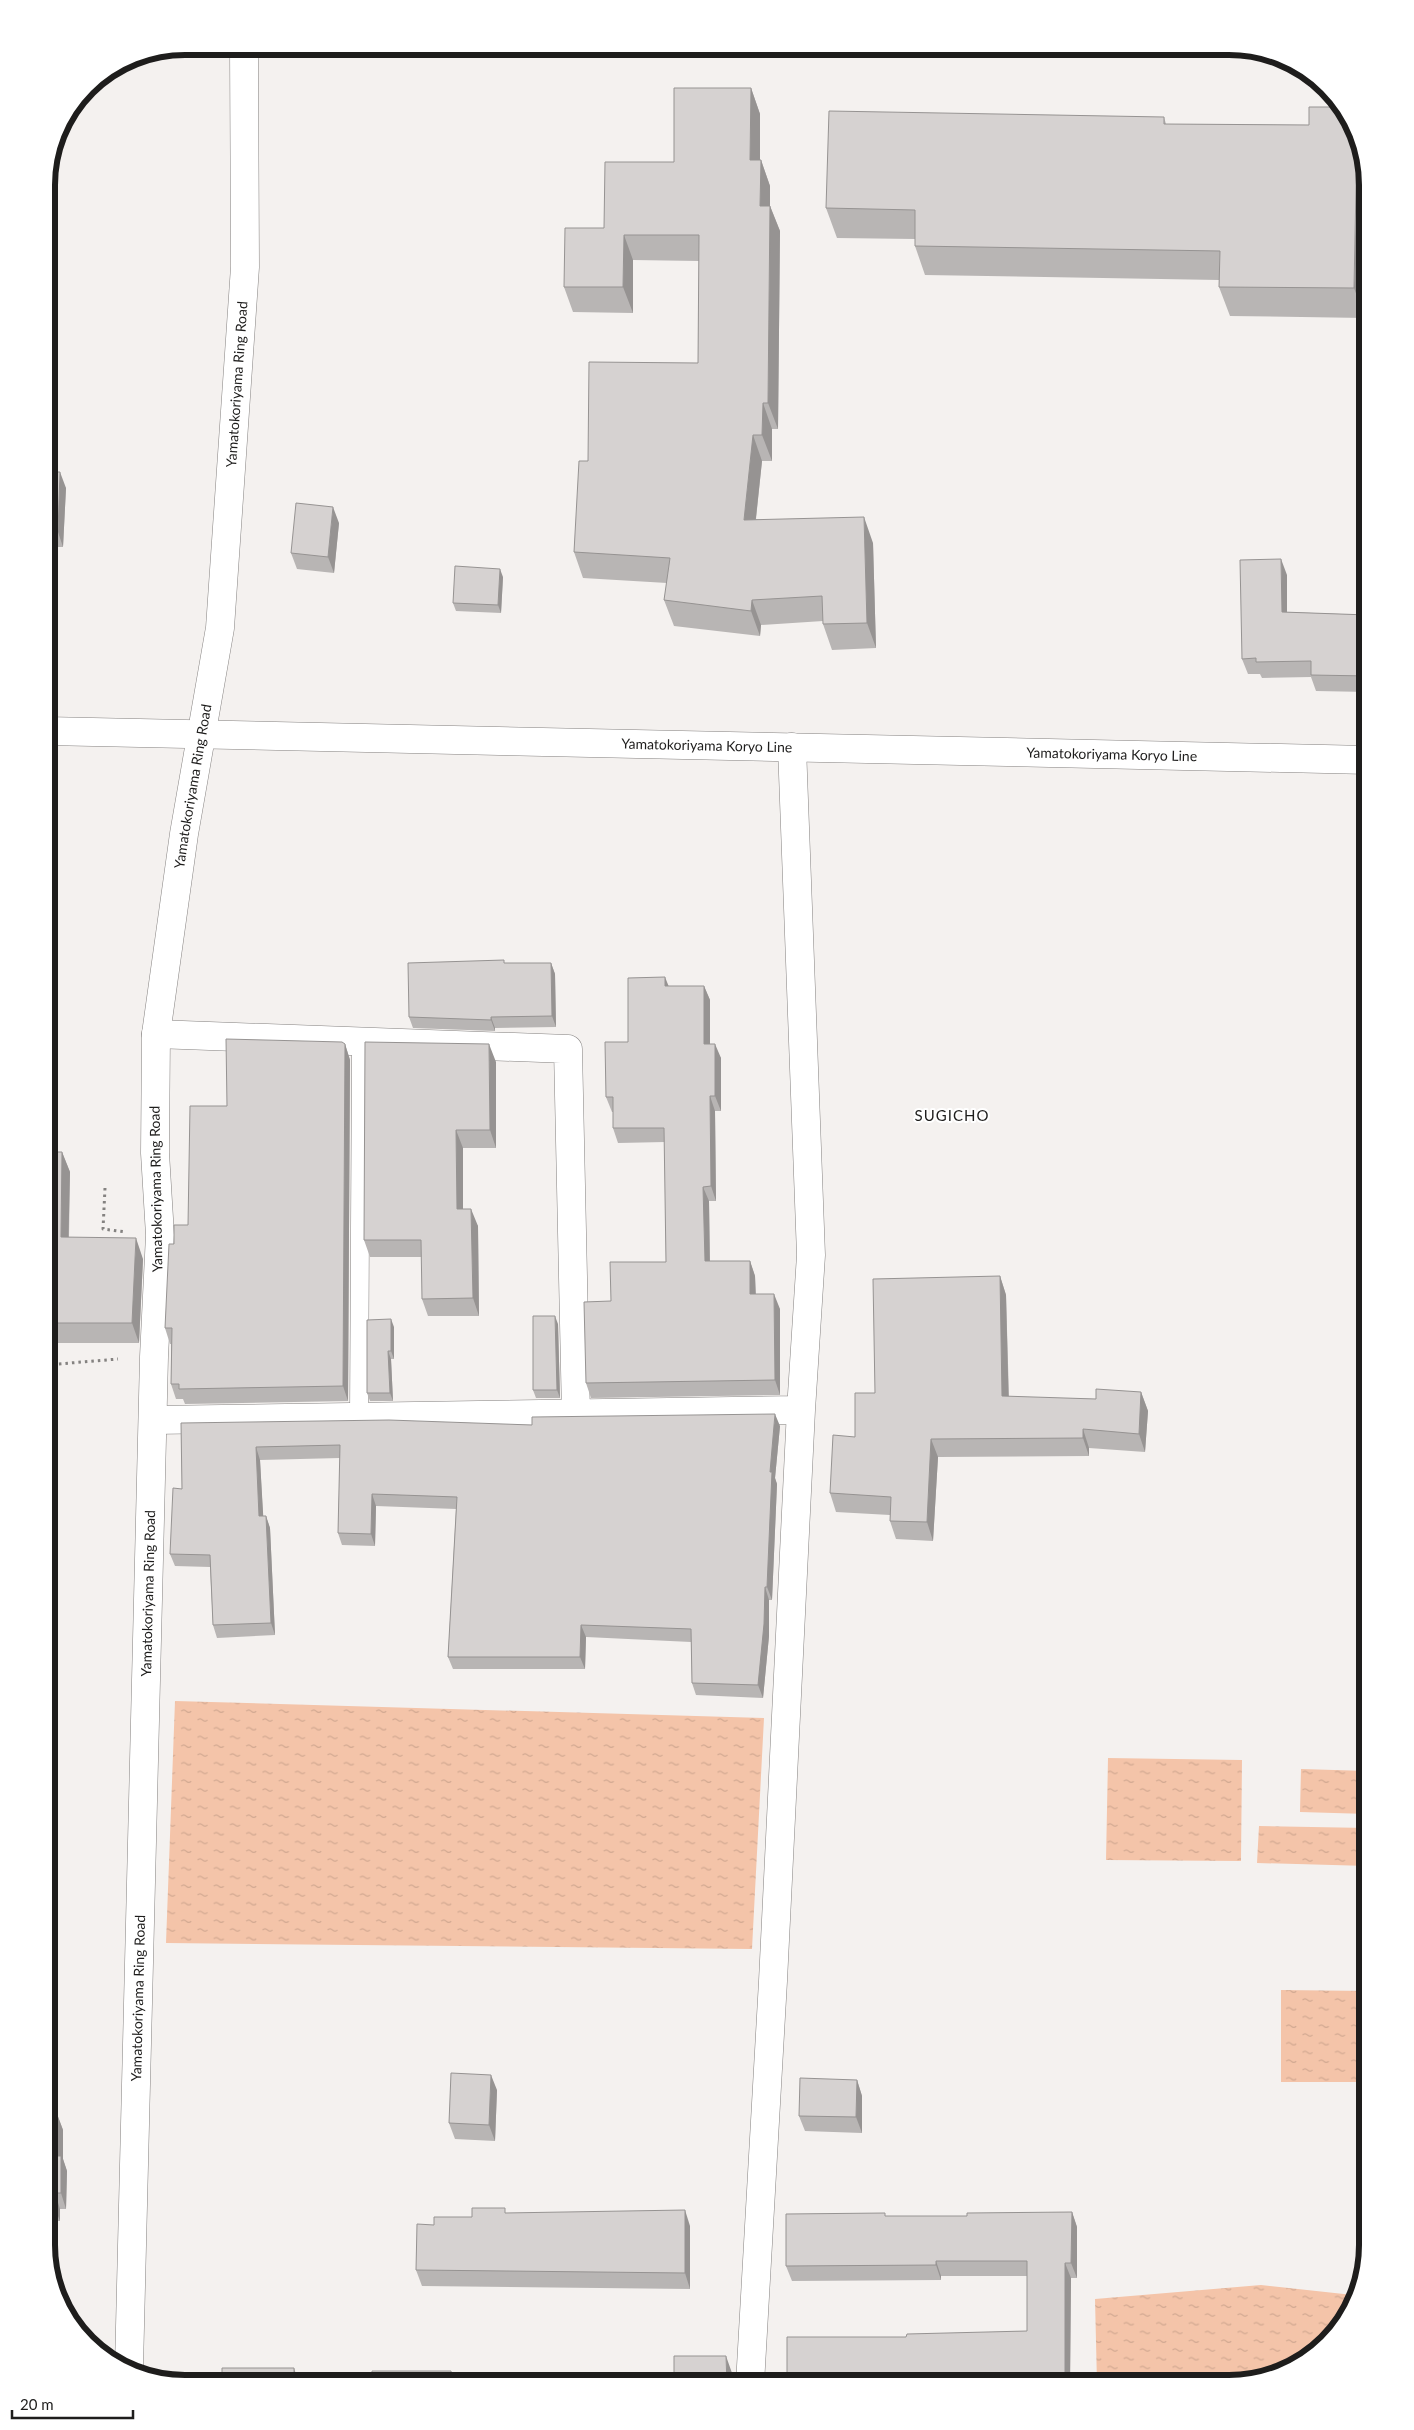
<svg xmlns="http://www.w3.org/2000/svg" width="1414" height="2430" font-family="Lato,sans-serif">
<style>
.water{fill:url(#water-ripples)}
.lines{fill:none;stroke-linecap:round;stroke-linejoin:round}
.lane-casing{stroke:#858280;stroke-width:19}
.street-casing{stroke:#858280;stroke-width:29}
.secondary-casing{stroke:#858280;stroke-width:29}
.path{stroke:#848280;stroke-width:3;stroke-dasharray:2.5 4;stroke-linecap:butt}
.lane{stroke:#fff;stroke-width:18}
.street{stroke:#fff;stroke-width:28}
.secondary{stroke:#fff;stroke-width:28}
.wall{fill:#b8b5b4}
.shaded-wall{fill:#969392}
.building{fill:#d6d2d1;stroke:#969392}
.labels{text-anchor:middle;stroke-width:4;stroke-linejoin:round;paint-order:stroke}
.street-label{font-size:14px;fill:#1e1d1c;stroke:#fff}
.neighbourhood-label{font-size:15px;letter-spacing:1px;fill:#1e1d1c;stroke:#fff}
.rim{fill:none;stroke:#1e1d1c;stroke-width:6}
</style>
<defs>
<pattern id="water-ripples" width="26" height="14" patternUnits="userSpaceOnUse" patternTransform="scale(1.25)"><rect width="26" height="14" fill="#f4c4a9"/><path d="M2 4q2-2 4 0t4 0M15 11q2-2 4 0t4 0" fill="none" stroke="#d1a891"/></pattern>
</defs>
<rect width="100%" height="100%" fill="#f4f1ef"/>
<path class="water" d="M175 1701 764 1718 752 1949 166 1943Z
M1108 1758 1242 1760 1241 1861 1106 1860Z
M1301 1769 1368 1771V1814L1300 1812Z
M1259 1826 1368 1828V1866L1257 1863Z
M1281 1990 1368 1991V2082H1281Z
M1261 2285 1353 2295 1344 2322 1290 2370 1229 2384H1097L1095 2299Z"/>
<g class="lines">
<defs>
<path id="lane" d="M359 1417 361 1041"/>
<path id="street" d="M156 1034 568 1049 576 1414
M154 1420 801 1410
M750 2384 773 1981 801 1410 811 1255 792 747"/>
<g id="secondary">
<path id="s1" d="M46 731 1368 760"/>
<path id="s2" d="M129 2367 154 1357 160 1235 155 1153 156 1034 184 834 220 628 245 267 244 46"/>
</g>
</defs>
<use href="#lane" class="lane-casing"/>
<use href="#street" class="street-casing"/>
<use href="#secondary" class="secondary-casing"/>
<path class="path" d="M105 1188 103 1229 126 1232
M46 1365 118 1359"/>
<use href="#lane" class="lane"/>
<use href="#street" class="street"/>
<use href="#secondary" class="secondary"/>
</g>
<path class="wall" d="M751 88 760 114V160H761L770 186V206L780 231 778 429H772V461H762L756 519 873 543 876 648 832 650 823 624V621L761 625 760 636 674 626 664 600 667 583 583 578 574 552 588 461 698 363 699 261 633 260V313L573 312 564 287 674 162Z
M1164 117 1166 124 1309 125 1365 318 1230 316 1219 287V280L925 275 915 246V239L837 238 826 208Z
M46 472 66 488 63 547H46Z
M339 523 334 573 297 569 291 553Z
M1287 575V612L1368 615V692L1316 691 1311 677 1262 678 1260 674H1248L1242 659Z
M503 577 501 613 456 611 453 603Z
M505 963H551L555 974 556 1027 495 1028V1031L413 1028 409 1017Z
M669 986H704L710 1000V1044L721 1058V1111H715L716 1201H709L710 1261H750L755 1276 756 1294 780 1309V1395L591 1398 586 1383 611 1301 666 1262 665 1142 618 1143 613 1128V1112H612L606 1097 628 1042Z
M345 1044 350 1060 348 1401 185 1404 183 1399H176L171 1384V1344H170L165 1328 174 1244 188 1225 227 1106Z
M496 1062V1148H463V1209L478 1226 479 1316H428L422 1299V1257H370L364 1240Z
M46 1152H62L70 1172 69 1237 143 1259 139 1343H46Z
M1000 1276 1006 1295 1009 1397 1096 1399 1141 1392 1148 1411 1145 1452 1089 1448V1456L938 1457 933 1541 896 1539 890 1521V1515L836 1512 830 1493 875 1393Z
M558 1324 560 1398H536L533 1390Z
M394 1327V1359H391L393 1401H370L367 1393Z
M181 1423 780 1426 775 1478 777 1484 772 1600H769V1636L763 1698 696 1695 692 1683 691 1642 586 1637 585 1669H453L448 1657 456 1509 376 1506 375 1546 342 1545 338 1533 340 1458 260 1460 263 1516H266L270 1528 275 1635 217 1638 213 1625 210 1567 175 1566 170 1554 182 1489Z
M857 2080 862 2096V2133L805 2131 799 2116Z
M497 2090 495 2141 455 2139 449 2123Z
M46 2114H57L63 2130V2159L67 2171 66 2209H60V2221H46Z
M1072 2212 1077 2227V2278H1071L1070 2384H787L906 2337 1027 2331V2276H941V2280L792 2281 786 2266 886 2216H967Z
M472 2217 690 2226V2289L422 2286 416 2270 434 2225Z"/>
<path class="shaded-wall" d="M751 88 760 114V186L750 160Z
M1357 137 1367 182 1365 318 1354 288Z
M761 160 770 186V231L760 206Z
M770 206 780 231 778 429 768 403Z
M624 235 633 260V313L623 287Z
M763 403 772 429V461L762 435Z
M753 435 762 461 753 545 744 520Z
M60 472 66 488 63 547 58 532Z
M333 507 339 523 334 573 328 557Z
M864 517 873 543 876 648 867 623Z
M1281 559 1287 575V628L1282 612Z
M500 569 503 577 501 613 498 605Z
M752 600 761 625 760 636 751 611Z
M46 848 49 855 47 946 46 944Z
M551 963 555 974 556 1027 552 1016Z
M665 977 671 992 665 986Z
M704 986 710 1000V1059L704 1044Z
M491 1017 495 1028V1031L491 1020Z
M345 1044 350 1060 348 1401 343 1386Z
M489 1044 496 1062V1148L490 1130Z
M715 1044 721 1058V1111L715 1096Z
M710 1096 715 1111 716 1201 711 1186Z
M456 1130 463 1148V1226L457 1209Z
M62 1152 70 1172 68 1257 61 1237Z
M703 1187 709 1201 710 1276 705 1261Z
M471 1209 478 1226 479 1316 473 1298Z
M136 1238 143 1259 139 1343 132 1323Z
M750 1261 755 1276 756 1309 750 1294Z
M1000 1276 1006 1295 1009 1415 1002 1396Z
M774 1294 780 1309V1395L775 1380Z
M555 1316 558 1324 560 1398 557 1390Z
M391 1319 394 1327V1359L391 1351Z
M388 1351 391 1359 393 1401 390 1393Z
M1141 1392 1148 1411 1145 1452 1139 1434Z
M775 1414 780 1426 775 1478 777 1484 772 1600 767 1587 770 1472Z
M1083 1429 1089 1448V1456L1083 1438Z
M931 1439 938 1457 933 1541 927 1522Z
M256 1447 260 1460 264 1529 259 1516Z
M372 1494 376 1506 375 1546 371 1534Z
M266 1516 270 1528 275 1635 271 1623Z
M765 1587 769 1600V1636L763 1698 758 1685Z
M581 1625 586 1637 585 1669 580 1657Z
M491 2075 497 2090 495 2141 489 2125Z
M857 2080 862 2096V2133L856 2117Z
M57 2114 63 2130V2159L67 2171 66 2209 61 2193 57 2156Z
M55 2193 60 2209V2221L54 2206Z
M685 2210 690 2226V2289L685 2273Z
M1072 2212 1077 2227V2278L1071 2263Z
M936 2261 941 2276V2280L936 2265Z
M1065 2263 1071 2278 1070 2384H1065Z
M726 2356 732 2373 733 2384H727Z
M294 2368 299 2384H294Z
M451 2371 456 2384H451Z"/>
<path class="building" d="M674 88H751L750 160H761L760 206H770L768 403H763L762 435H753L744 520 864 517 867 623 823 624 822 596 752 600 751 611 664 600 670 558 574 552 579 461H588L589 362 698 363 699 235H624L623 287H564L565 228H604L605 162H674Z
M1309 107H1338L1354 124 1357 137 1354 288 1219 287 1220 251 915 246V210L826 208 829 111 1164 117V124L1309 125Z
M46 472H60L58 532 46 531Z
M296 503 333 507 328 557 291 553Z
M1281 559 1282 612 1368 615V676L1311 675V661L1256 662V658L1242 659 1240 560Z
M455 566 500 569 498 605 453 603Z
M504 960V963H551L552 1016 491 1017V1020L409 1017 408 963Z
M665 977V986H704V1044H715V1096H710L711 1186 703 1187 705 1261H750V1294H774L775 1380 586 1383 584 1302 611 1301 610 1262H666L664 1128H613V1097H606L605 1042H628V978Z
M226 1039 342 1042 345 1044 343 1386 179 1389V1384H171L172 1328H165L169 1244H174V1225H188L190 1106H227Z
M365 1042 489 1044 490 1130H456L457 1209H471L473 1298 422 1299 421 1240H364Z
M46 1152H62L61 1237 136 1238 132 1323H46Z
M1000 1276 1002 1396 1096 1399V1389L1141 1392 1139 1434 1083 1429V1438L931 1439 927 1522 890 1521 891 1497 830 1493 833 1435 855 1437V1393H875L873 1279Z
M533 1316H555L557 1390H533Z
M391 1319V1351H388L390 1393H367V1320Z
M775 1414 770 1472H772L767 1587H765L764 1624 758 1685 692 1683 691 1629 581 1625 580 1657H448L457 1497 372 1494 371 1534 338 1533 340 1445 256 1447 259 1516H266L271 1623 213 1625 210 1555 170 1554 173 1488 182 1489 181 1423 389 1420 532 1425V1417Z
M451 2073 491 2075 489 2125 449 2123Z
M800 2078 857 2080 856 2117 799 2116Z
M46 2114H57V2156H61V2193H55L54 2206 46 2205Z
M472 2208H505V2213L685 2210V2273L416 2270 417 2224 434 2225V2217H472Z
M1072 2212 1071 2263H1065V2384H1012V2382H938V2383L787 2384V2337H906L907 2334 1027 2331V2261H936V2265L786 2266V2214L885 2213V2216H967V2213Z
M674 2356H726L727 2384H674Z
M222 2368H294V2384L222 2383Z
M372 2371H451V2384H372Z
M565 2381H598V2384H565Z"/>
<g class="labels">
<g class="street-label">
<text dy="5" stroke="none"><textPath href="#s2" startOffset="1989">Yamatokoriyama Ring Road</textPath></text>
<text dy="5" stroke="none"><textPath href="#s1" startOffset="661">Yamatokoriyama Koryo Line</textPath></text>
<text dy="5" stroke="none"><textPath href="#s1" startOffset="1066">Yamatokoriyama Koryo Line</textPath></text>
<text dy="5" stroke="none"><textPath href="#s2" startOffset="1584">Yamatokoriyama Ring Road</textPath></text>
<text transform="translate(156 1189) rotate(-91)" y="5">Yamatokoriyama Ring Road</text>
<text dy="5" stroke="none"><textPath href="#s2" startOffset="774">Yamatokoriyama Ring Road</textPath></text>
<text dy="5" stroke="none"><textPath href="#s2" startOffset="369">Yamatokoriyama Ring Road</textPath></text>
</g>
<g class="neighbourhood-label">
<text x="952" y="1121">SUGICHO</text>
</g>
</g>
<path d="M0 0H1414V2430H0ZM185 55H1229A130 130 0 0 1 1359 185V2245A130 130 0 0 1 1229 2375H185A130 130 0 0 1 55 2245V185A130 130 0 0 1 185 55Z" fill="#fff" fill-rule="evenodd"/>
<path class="rim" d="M185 55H1229A130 130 0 0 1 1359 185V2245A130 130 0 0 1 1229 2375H185A130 130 0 0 1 55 2245V185A130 130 0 0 1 185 55Z"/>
<path d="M12 2410v8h121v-8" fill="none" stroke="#1e1d1c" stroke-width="2.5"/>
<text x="20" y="2410" font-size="15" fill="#1e1d1c" stroke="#ffffff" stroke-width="4" paint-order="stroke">20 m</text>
</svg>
